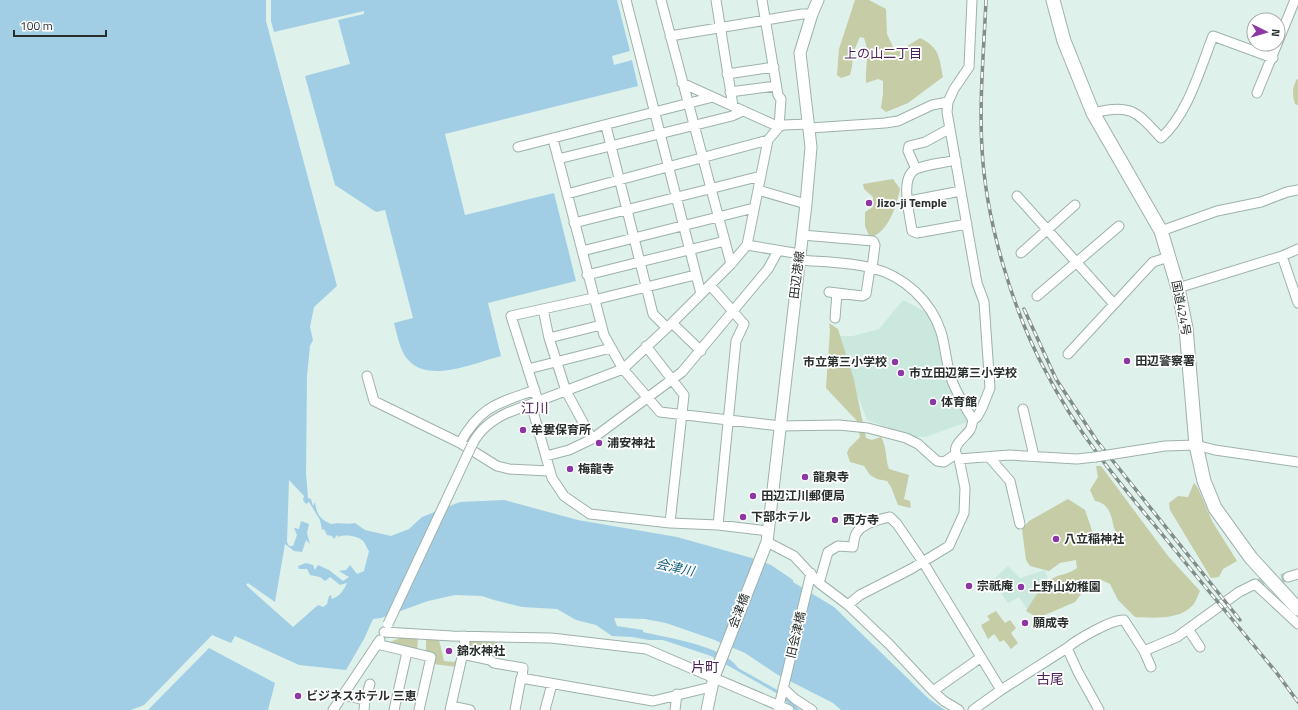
<svg xmlns="http://www.w3.org/2000/svg" width="1298" height="710" font-family="'Titillium Web','Noto Sans JP',sans-serif">
<style>
.built{fill:#cbe8de}
.green{fill:#c5cca6}
.water{fill:#a2cee5;fill-rule:evenodd}
.lines{fill:none;stroke-linecap:round;stroke-linejoin:round}
.minor-tunnel{stroke:#b9cac5;stroke-width:9;stroke-dasharray:9 4.5;stroke-linecap:butt}
.minor-casing{stroke:#9eb1ab;stroke-width:11}
.major-casing{stroke:#9eb1ab;stroke-width:13}
.highway-casing{stroke:#9eb1ab;stroke-width:15}
.minor{stroke:#fff;stroke-width:9}
.major{stroke:#fff;stroke-width:11}
.highway{stroke:#fff;stroke-width:13}
.rail-casing{stroke:#808d89;stroke-width:3.5}
.rail{stroke:#fff;stroke-width:2;stroke-dasharray:6;stroke-linecap:butt}
.minor-bridge-casing{stroke:#9eb1ab;stroke-width:11;stroke-linecap:butt}
.minor-bridge{stroke:#fff;stroke-width:9}
.poi-dot{fill:#8c37a4;stroke:#fff;stroke-width:1.5}
.labels{text-anchor:middle;stroke-width:3.5;stroke-linejoin:round;paint-order:stroke}
.poi-label{font-size:12px;font-weight:bold;fill:#272e2c;stroke:#fff;text-anchor:start}
.street-label{font-size:12px;fill:#272e2c;stroke:#fff}
.neighbourhood-label{font-size:13px;fill:#4d2459;stroke:#fff}
.water-label{font-size:13px;font-style:italic;fill:#095b7b;stroke:#fff}
.quarter-label{font-size:14px;fill:#4d2459;stroke:#fff}
</style>
<rect width="100%" height="100%" fill="#def1eb"/>
<path class="built" d="M903 300 930 314 973 420 925 437H914L867 420 834 336H853L879 329Z
M1008 566 1020 578 1045 570 1049 582 1029 612 1019 597 1008 603 992 581Z"/>
<path class="green" d="M855 0H869L886 9 887 34 894 49 901 50 920 38C940 48 939 57 943 77L908 103 886 112 881 108 883 94V81L878 79 866 83C865 67 870 52 864 38L860 37 853 53 852 67 850 75 841 78 837 75 839 49Z
M1298 78V105L1295 104C1292 94 1292 86 1298 78Z
M893 179 900 189C896 207 889 231 870 238L865 226V212L873 207V197L864 189 863 184Z
M829 323 838 329 854 380 866 438 872 440 881 437C887 447 885 458 889 469L909 475 904 499 910 501 911 508 898 505 891 487 887 481 877 479 870 475 864 466 850 462 847 453 849 448 860 437 857 421 826 388 830 330Z
M1096 466H1101L1168 556 1200 591C1198 595 1196 601 1193 605 1180 620 1153 618 1135 617L1118 600 1110 584 1099 579 1088 585 1075 602 1038 618 1026 611C1033 600 1042 584 1053 578 1061 574 1069 574 1077 568L1076 560 1060 563 1049 571 1030 566 1026 560 1022 529 1029 521 1068 499 1085 510 1095 539 1100 541 1112 538 1115 531C1111 517 1111 504 1095 501L1090 490 1098 477Z
M1194 483 1198 488 1212 521 1237 561 1223 569 1219 577 1211 578 1170 510 1169 503 1178 496 1188 497Z
M996 611 1005 623 1010 620 1016 628 1011 633 1018 643 1011 649 1004 640 1000 642 994 634 988 639 981 625 990 620 987 616Z
M402 637 418 638 417 651 388 643Z
M426 639 439 640 444 661 454 662 458 658 457 667 433 664 426 653Z
M467 641H498L495 648 482 656 465 652Z"/>
<path class="water" d="M0 0H266V21L337 286 314 307 310 327 313 340 310 346 307 376 306 473 308 498 311 499 313 506 315 502C317 515 320 519 331 524 340 522 347 525 355 523L365 530 391 536 409 529 422 517 460 502 504 500 578 520 677 537 752 558 771 565 793 580V582L834 607 929 699 945 710H841L833 703 778 675 745 653 712 639 666 623 645 619 614 618 617 626 643 630V632C668 638 725 646 738 668L781 692 800 710H795L778 694 711 656 663 640H649L632 637 612 636 596 625 576 620 557 609 522 607 494 600 482 596 455 595 428 601 381 618 373 619 364 639 346 670 299 665 235 636 231 643 212 635 144 705 131 710H0ZM289 480 304 496 303 500 306 504 309 502 320 520 322 530 324 529 327 535 332 536 334 539 337 535 339 537C344 534 360 536 364 542 366 545 367 549 369 551L364 571 357 574 350 565 346 570 339 571 349 577 343 581 329 570 318 565 315 570 313 565 306 563 298 566 299 569H307L310 575 320 577 325 581 330 577 340 585 347 583C344 590 340 596 332 599L331 595 329 596 327 604 323 607 318 605 293 627 246 585 248 583 275 602 285 544 294 551 302 552 306 540 310 544 307 533 309 524 301 521 299 529 294 528 297 535 293 546H289L287 542Z
M271 0H617L630 51 612 56 614 65 632 60 638 86 445 134 465 215 554 193 576 281 488 303 501 356C473 363 425 386 405 356 399 346 397 334 394 323L413 318 385 210 376 212 335 185 305 76 350 64 338 20 364 14V11L274 32 271 21Z
M209 648 275 683 268 710H148Z"/>
<g class="lines">
<path class="minor-tunnel" d="M1255 584 1288 577"/>
<defs>
<path id="minor" d="M626 0 701 294
M661 0 731 264
M716 0 733 106
M972 0 969 67 954 89 948 102 947 112 977 283 984 302 990 388 982 408 977 417 973 420C972 423 972 427 970 430 963 440 949 446 959 459L1009 455 1077 459 1095 457
M670 36 802 14H812
M727 74 774 67
M682 83 779 127 781 99 778 95 762 0
M730 92 776 86
M1257 93 1295 0
M1093 113C1131 103 1137 112 1161 138 1188 114 1200 69 1213 36L1273 58
M606 126 653 314 667 328
M810 128 885 123 898 121 932 105 948 102
M553 139 604 335 623 369 660 412 780 426 839 425 868 428 906 438 918 444 937 461 944 462 956 454
M518 147 713 97
M558 159 732 116 743 111
M956 160C944 163 927 164 916 169 899 177 910 215 912 231L917 233 967 224
M916 169 908 151 909 146 925 142 949 129
M758 190 806 204
M567 194 768 140
M1017 196 1113 303
M909 201 961 191
M574 223 761 176
M1161 231 1217 211 1261 202 1287 192 1298 190
M802 235 873 241 875 245 872 268
M747 245 800 254
M582 251 754 208
M1021 253 1075 205
M1282 256 1298 303
M799 260C823 262 849 262 872 268 904 276 931 301 941 332 946 348 946 367 953 383 958 396 966 408 973 420
M587 275 725 241
M710 285 744 324 736 341 718 525
M1178 288 1282 256 1298 249
M829 292 862 296 866 294 870 268
M1037 296 1119 226
M543 309 549 338 566 391 592 439
M835 318 837 293
M672 323 701 351
M549 338 601 325
M646 346 684 395 670 523
M1068 354 1153 262 1169 257
M528 369 611 348
M367 376 374 401 460 443
M535 390C496 404 481 406 460 443L497 466 509 469 549 471
M538 401 511 316 593 298 598 299 695 275
M531 404 552 478 564 496 590 514 670 523 718 525 768 531
M1023 409 1034 456
M472 445C479 430 492 420 507 413L623 369 672 323 731 264 747 245 768 140 779 127 783 125 809 124
M1127 452 1165 446 1196 445 1215 450 1298 462
M546 456 569 450 592 439 682 372 768 269 778 251
M989 457 1010 481 1020 524
M767 542 794 556 819 583 848 605 889 644 933 691 944 701 959 710
M1288 577 1298 574
M819 583 828 552 838 546 853 547C854 543 854 537 856 534 861 524 880 519 890 517L897 524 923 562 1001 690
M848 605 860 595 911 569 949 546 964 513 965 488 959 459
M1188 629 1200 647
M384 632 452 636 551 638 646 649 789 710
M377 644 431 657 419 710
M1067 648C1076 640 1112 619 1124 620L1144 651 1151 667
M1144 651 1177 637 1239 592 1255 584 1298 624
M462 654 490 660 494 663 523 668 522 678
M783 688 795 699 812 710
M933 691 980 658
M343 695 365 700 364 710
M365 700 370 684
M451 706 470 710
M333 710 380 640
M394 710 407 652
M450 710 465 644 464 636
M515 710 521 678 653 701 711 687
M545 710 552 684
M675 710 677 694
M778 710 811 573
M973 710 1001 690 1067 648 1078 672 1099 710"/>
<path id="major" d="M707 710 714 677 767 542 806 204 811 147 800 53 812 14 818 0"/>
<path id="highway" d="M1053 0 1064 41 1093 113 1161 231 1178 288 1186 328 1196 445 1204 481 1215 508 1251 558 1298 609"/>
</defs>
<use href="#minor" class="minor-casing"/>
<use href="#major" class="major-casing"/>
<use href="#highway" class="highway-casing"/>
<use href="#minor" class="minor"/>
<use href="#major" class="major"/>
<use href="#highway" class="highway"/>
<defs>
<path id="rail" d="M986 0C984 49 979 100 982 149 986 221 1012 309 1046 372 1075 429 1116 479 1157 528 1196 576 1236 624 1276 672L1298 702
M1024 309 1056 379 1097 441 1240 620"/>
</defs>
<use href="#rail" class="rail-casing"/>
<use href="#rail" class="rail"/>
<defs>
<path id="minor-bridge" d="M1095 457 1127 452
M388 624 472 445"/>
</defs>
<use href="#minor-bridge" class="minor-bridge-casing"/>
<use href="#minor-bridge" class="minor-bridge"/>
</g>
<g class="poi-dot">
<circle cx="869" cy="203" r="4"/>
<circle cx="1127" cy="361" r="4"/>
<circle cx="895" cy="362" r="4"/>
<circle cx="901" cy="373" r="4"/>
<circle cx="933" cy="402" r="4"/>
<circle cx="523" cy="430" r="4"/>
<circle cx="599" cy="443" r="4"/>
<circle cx="570" cy="469" r="4"/>
<circle cx="805" cy="477" r="4"/>
<circle cx="753" cy="496" r="4"/>
<circle cx="743" cy="517" r="4"/>
<circle cx="835" cy="520" r="4"/>
<circle cx="1056" cy="539" r="4"/>
<circle cx="969" cy="586" r="4"/>
<circle cx="1021" cy="587" r="4"/>
<circle cx="1025" cy="623" r="4"/>
<circle cx="449" cy="651" r="4"/>
<circle cx="298" cy="696" r="4"/>
</g>
<g class="labels">
<g class="poi-label">
<text x="877" y="207">Jizo-ji Temple</text>
<text x="1135" y="365">田辺警察署</text>
<text x="887" y="366" text-anchor="end">市立第三小学校</text>
<text x="909" y="377">市立田辺第三小学校</text>
<text x="941" y="406">体育館</text>
<text x="531" y="434">牟婁保育所</text>
<text x="607" y="447">浦安神社</text>
<text x="578" y="473">梅龍寺</text>
<text x="813" y="481">龍泉寺</text>
<text x="761" y="500">田辺江川郵便局</text>
<text x="751" y="521">下部ホテル</text>
<text x="843" y="524">西方寺</text>
<text x="1064" y="543">八立稲神社</text>
<text x="977" y="590">宗祇庵</text>
<text x="1029" y="591">上野山幼稚園</text>
<text x="1033" y="627">願成寺</text>
<text x="457" y="655">錦水神社</text>
<text x="306" y="700">ビジネスホテル 三恵</text>
</g>
<g class="street-label">
<text transform="translate(797 275) rotate(-83)" y="4">田辺港線</text>
<text transform="translate(1181 308) rotate(79)" y="4">国道424号</text>
<text transform="translate(739 611) rotate(-69)" y="4">会津橋</text>
<text transform="translate(796 635) rotate(-77)" y="4">旧会津橋</text>
</g>
<g class="neighbourhood-label">
<text x="883" y="58">上の山二丁目</text>
</g>
<g class="water-label">
<text transform="translate(675 567) rotate(12)" y="5">会津川</text>
</g>
<g class="quarter-label">
<text x="535" y="413">江川</text>
<text x="705" y="672">片町</text>
<text x="1050" y="684">古尾</text>
</g>
</g>
<g transform="translate(1266 32) rotate(95)"><circle r="19" fill="#ffffff" stroke="#a9abab"/>
<path d="M0-3L7 15L0 10L-7 15Z" fill="#8c37a4"/>
<text y="-6" font-size="11" font-weight="bold" text-anchor="middle" fill="#272e2c">N</text>
</g>
<path d="M14 30v6h92v-6" fill="none" stroke="#272e2c" stroke-width="2"/>
<text x="20" y="30" font-size="12" fill="#272e2c" stroke="#ffffff" stroke-width="3" paint-order="stroke">100 m</text>
</svg>
